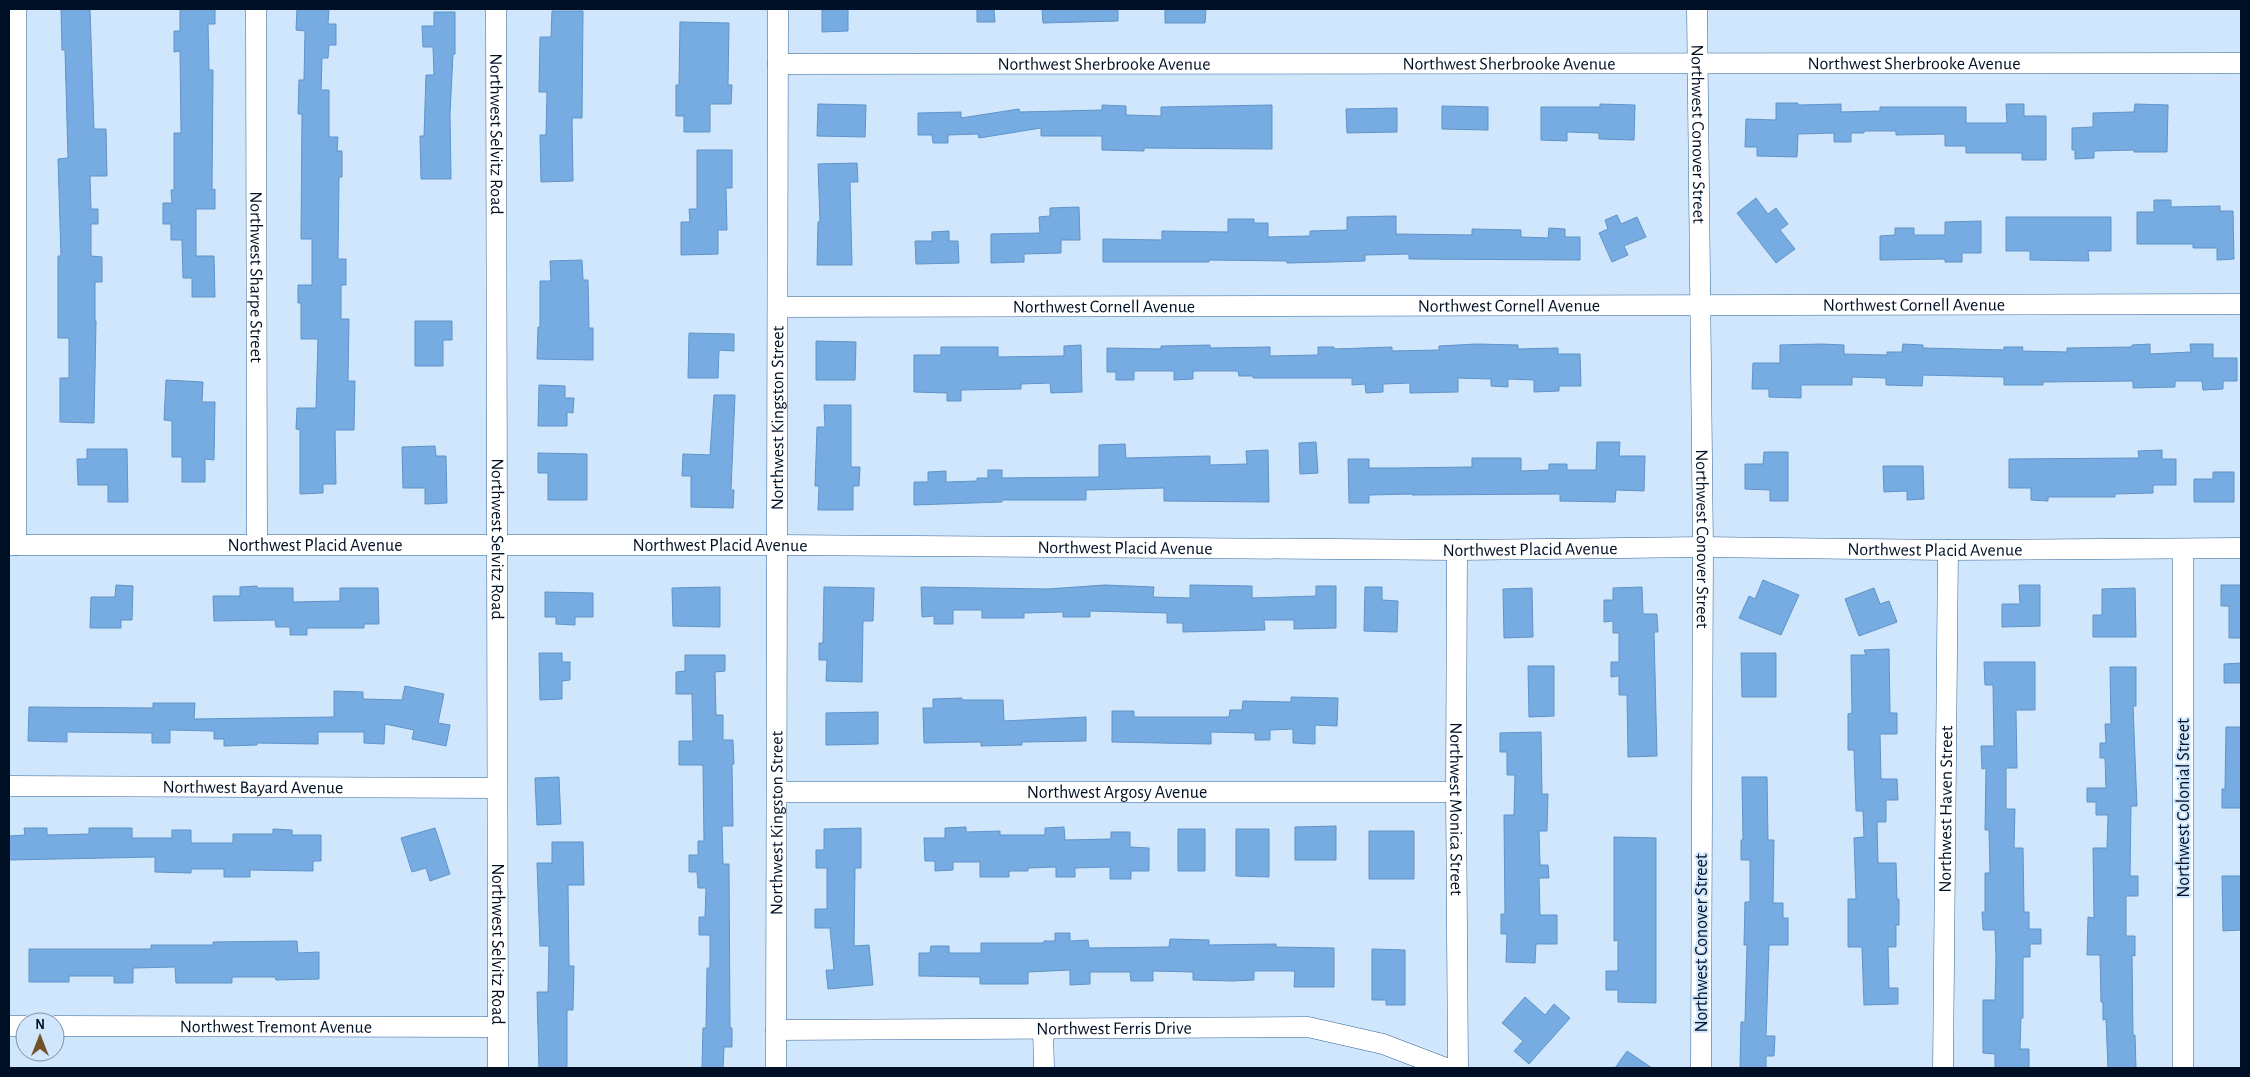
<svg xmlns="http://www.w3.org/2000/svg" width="2250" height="1077" font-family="'Alegreya Sans',sans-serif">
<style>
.building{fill:#76ace1;stroke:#5f94c8}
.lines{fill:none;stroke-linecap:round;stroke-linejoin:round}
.minor-casing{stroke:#316596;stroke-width:21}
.minor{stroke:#fff;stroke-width:20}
.labels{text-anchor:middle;stroke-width:4;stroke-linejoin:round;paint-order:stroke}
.street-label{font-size:18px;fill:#001024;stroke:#d0e6fc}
</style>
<rect width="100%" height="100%" fill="#d0e6fc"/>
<path class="building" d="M61 9H90L94 129H106L107 176H90L91 209H98V224H91V256L102 257V282H95V321H96L94 423 60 422V378H69V338H58V256H61L58 159 68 158 65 50H62Z
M180 9H215V24H208L209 70H213L212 190 215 189V209H196V256H214L215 297H192V278H183L182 240H171V224H163V203H172L171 190H174V133H181L180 51 174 52V31H180Z
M297 9H329L328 24H336V45H329L328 58H322L321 90H329V137H338L337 151H342V177H339L338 259H346V285H341V319H349L348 381H355L354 430H335L336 484H323V493L300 494V430L296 429 297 408H316L318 339H301V303H298V285H312V239H301L302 114H298L299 80H304L305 31 296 30Z
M822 9H848V31L822 32Z
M977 9H994L995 22H977Z
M1042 9H1118V21L1043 23Z
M1165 9H1206L1205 23H1165Z
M552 11H583L582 118H572L573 181 541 182 540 135H546L547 92H539L540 37H551Z
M434 12H455V54H453L450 114 451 179H421L420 136H424L426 75H434L433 47H423L422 26H434Z
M680 22 729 23 728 85H732L731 104H710V132H684V116H676V85H679Z
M1776 103H1798V105L1841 104V112L1880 111V107H1966V123H2007L2006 104H2024V116H2046V160H2022V153H1966V146H1945V134L1896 135V131H1864V133H1851V142H1834V133L1798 134 1797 157 1757 156V147H1745L1746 119 1776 120Z
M818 104 866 105 865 137 817 136Z
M1600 104 1635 105 1634 140 1599 139V133L1567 132V141L1541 140V107H1600Z
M2135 104 2168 105 2167 152H2134V150L2094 151V158L2075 159V150H2072V128L2093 127V113L2134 112Z
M1102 105 1126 106V115L1161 116V107L1272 105V149L1144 148V151L1102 150V136H1041V128L979 138 978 134 948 135V143H933L932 135H918V113L961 112V118L1019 109 1020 112 1102 110Z
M1442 106 1488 107V130L1442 129Z
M1397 108V132L1347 133 1346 109Z
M697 150H732V188H726L727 230H718V254L681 255V222H690L689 209H697Z
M857 163 858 182H850L852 265H817L818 222H820L818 164Z
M1756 198 1768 214 1776 208 1788 224 1780 230 1795 249 1776 263 1737 213Z
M2154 200H2171V207L2220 206V211H2233L2234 259 2217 260V248H2193V244H2137V212H2154Z
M1079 207 1080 240H1061V253L1024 254V262L991 263V234L1040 233 1039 217 1050 216V208Z
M1617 215 1621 224 1637 217 1646 237 1624 246 1628 255 1612 262 1599 233 1608 229 1605 220Z
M1396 216V234L1472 235V229L1521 230V237L1548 238 1549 228 1565 229V237H1580V260L1409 259V254L1365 255V261L1333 262 1287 263V261L1209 260V262H1103V239L1162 240V231L1228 232V219H1254V223H1268V237L1310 236V231L1347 230V217Z
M2006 217H2111V251H2088L2089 261 2030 260V251H2006Z
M1981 221V253H1962V262H1945V259L1880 260V236L1895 235V228H1914V235H1945V222Z
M949 231V241H958L959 263 916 264 915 241H932V232Z
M582 260 583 280H588L589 328H593V360L537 359 538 327H540V281H551L550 261Z
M415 321H452V340H443V366H415Z
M689 333 734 334V351L719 350 718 378H688Z
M816 341 856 342 855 380H816Z
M1476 344 1518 345V349L1558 348V354H1580L1581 386H1559V391L1534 392V380L1508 379V387L1491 386V379L1458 378V392L1410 393V383L1383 384V392L1366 393 1365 384 1352 385V378H1253V376H1239L1238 371H1193V379L1174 380V371H1134V380H1116V372H1107V348L1161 349V346L1210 345V348L1270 347V356L1318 355V347H1334V349L1392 347V351L1439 350V346Z
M1821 344 1844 345V354L1887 355V352H1902L1903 344 1923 345V348L2004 350V347H2023L2022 351 2067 352V348L2132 347V345L2150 344V354L2191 352 2190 344H2213V358H2237V381H2223V389L2203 390 2202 381H2175V387L2133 388V381L2043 382V385H2004V377L1923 375 1922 386 1886 385V378L1852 377V385H1801V398L1769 397V389H1752L1753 363H1780V345Z
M1081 345 1082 392 1051 393 1050 383 1021 384V389L961 390V401H947V393L914 392V355H941V347H998V357L1064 356V346Z
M166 380 203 382 202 402H215L214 460 205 459V482H182V457H172V421L164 420Z
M539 385 565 386V398H574L573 413 567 412V426H538Z
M714 395H735L731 490H734L733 508 691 507V476H682L683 454 710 455Z
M824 405H851V467H860L859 486H853V510H818L819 486H815L817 427H825Z
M1316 442 1318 473 1300 474 1299 443Z
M1597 442H1620L1619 456H1645L1644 491 1616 490 1615 502 1560 501V494L1412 495V494L1369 495V503H1349L1348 459H1369V468H1396L1472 467V458H1521V471L1549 470V464H1567V470H1596Z
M1125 444 1126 458 1210 456V465L1247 464 1246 451 1268 450 1269 502 1164 501V488L1086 490V500H1002V502L914 505V482H928V472L946 471V482L977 481V478H988V470H1002V478L1099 477V445Z
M435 446 436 456H446L447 503 425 504V488H403L402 447Z
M87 449H127L128 502H108V485H78L77 459H87Z
M2162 450V459H2176V485H2153V493L2115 494V497H2048V501L2031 500V488H2009V459L2139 458 2138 451Z
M1764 452H1788V501H1770V490L1745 489V464H1763Z
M538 453 587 454V500H548V473H538Z
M1883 466H1923L1924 499 1907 500V491L1884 492Z
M2213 472H2234V502H2194V479H2213Z
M1763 580 1799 595 1781 635 1739 618 1749 596 1755 599Z
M116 585 133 586 132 620H121V628H90L91 597H115Z
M1105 585 1154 587 1153 597 1190 598V585L1252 586V598L1316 596V586H1336V628L1294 629V620H1264L1265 630 1183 632V623H1167V613L1090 611V617H1063V612L1024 613V618H982V610H953V624H934V616L922 617 921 587 1048 589Z
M2019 585H2040V626L2002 627V604H2020Z
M2221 585H2241V638H2229V606H2221Z
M257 586V588H293V602L340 601V588H378L379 624H364V628H307V635H290V627H276L275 620 214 621 213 596H240V587Z
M720 587V627L673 626 672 588Z
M824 587 874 588 873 621H863L862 682 826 681 827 660H819V643H823Z
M1365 587H1382V600L1398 601 1397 632 1364 631Z
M1642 587 1643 614H1657L1658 632H1654L1657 756 1628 757 1627 695H1619V676L1611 677V662H1619V633H1613V621L1604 622V600H1613V588Z
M1532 588 1533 637 1504 638 1503 589Z
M1874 588 1880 604 1889 601 1897 622 1859 636 1845 599Z
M2135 588 2136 637H2093V615H2102V589Z
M545 592 593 593V617H575V625L556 624V617H545Z
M1889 649 1890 713H1897V734H1880L1881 779H1897L1898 800H1886V822H1877L1878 863H1896L1897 899H1899V925H1896V947H1888L1889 988H1898V1004L1864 1005 1862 947H1848V899H1856L1854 838 1864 837 1863 811H1856L1854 750H1848V714L1852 713 1851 655H1866L1864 650Z
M539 653H562V662H570V680L562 681V699L540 700Z
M1741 653H1776V697H1742Z
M685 655H725V671L715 672 716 715H723V740H733L734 764H732L733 826H722L723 864H729L730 1028H732V1047H724L723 1068H702L703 1028H706L707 968H710V935H699V917H705L706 888H698L697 872H689V855H698V841H704L703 765H679V741H693L692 694H676V672L685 671Z
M1984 662H2035V710H2016L2017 768H2006V809H2015L2014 848H2023L2024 912H2029V929H2041V944H2030V957H2023V1018H2021L2020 1049H2029V1068H1995V1054L1983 1053V1000H1995L1996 957 1995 930H1983L1982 912H1985V873H1990L1989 830H1985L1986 768 1982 769 1981 746H1994L1993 685H1985Z
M2241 663V683H2224V664Z
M1528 666H1554V716L1529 717Z
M2110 667H2136V706H2133L2137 806H2131L2130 876H2138V896H2126V936H2135V956L2132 955 2133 1035H2135L2136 1068H2108L2106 1019 2103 1020V1002H2101L2100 955H2087L2088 917 2094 918 2093 848H2107L2108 815H2096V802H2087V788H2106L2105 758H2100V743H2106L2105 724H2111Z
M405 686 444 694 438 723 450 725 446 746 412 739 414 730 385 724 384 744 364 743V732H318V744L257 743V745L224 746V739H214V731L170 730V743H152V733L67 732V742L28 741 29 707 153 708V703H195L194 719 334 717V691L363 692V699L402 700Z
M1291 697 1338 698 1337 726 1315 725V744L1293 743V729L1270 730V740H1255V733L1211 732V744L1112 742V711H1134V717H1229L1230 710H1242L1243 701 1291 702Z
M962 698V700H1003L1004 721 1086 717V741L1022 742V745L981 746V742L924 743 923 708H933V699Z
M878 712V744L826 745V713Z
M2226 727H2241V808H2222V789H2225Z
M1541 732 1542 794H1548L1547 831H1539L1540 865H1548L1549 878H1539L1540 915H1557V944H1536L1535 963 1506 962 1507 934H1501V914H1505L1504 815H1514L1515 775H1507V752H1500V733Z
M559 777 561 824 537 825 535 778Z
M1742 777H1767L1768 840H1774L1773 903H1783V918H1788V945H1769L1766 1036H1775L1774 1056H1766V1068H1740L1741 1022H1745L1747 945H1744L1745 902H1750V860H1741V840H1743Z
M1336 826V860H1295V827Z
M966 827V832L1000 831V835H1045V828L1064 827 1065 840 1111 839V832H1130V847L1149 848V871H1131V879H1110V867L1075 868V877H1056V867L1028 868V871H1009V877H980V862H953V870L935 871V861H925L924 838H945V828Z
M24 828H47V835L89 834V828H132V838H172V830H191V843H233V834H273V829L292 830V835H321V861H313V871L250 870V877H224V869H191V873L155 872V857L9 860V836L25 835Z
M435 828 450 874 430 881 426 868 412 872 401 838Z
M861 828V868H855L854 946 869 945 873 985 828 989 826 970H834L830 928H815V909H827V868H816V850H824V829Z
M1178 829H1205V871H1178Z
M1236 829H1269V877L1236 876Z
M1369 831H1414V879H1369Z
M1614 837 1656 838V1003L1618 1002V990H1606V971H1618V940L1614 941Z
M552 842H583L584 885H568L569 966H574L573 1010H567V1068H539L537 992H548L549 946H540L537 863H552Z
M2222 876H2241V930L2223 931Z
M1055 933H1070V941L1088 940 1089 948 1169 947 1170 939 1209 940V945L1276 944V947L1334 948V987H1294L1295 971H1254V980L1232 981 1193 980V972L1153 971V981H1131L1130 972H1090V984L1070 985V970L1028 972V984H980V977L919 976V953H930L931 946H949V953H981V943H1044V941H1055Z
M297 941 298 953 319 952V979L276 980 275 977H232V983H176L175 967 133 968V983H114V976H69V982H29V949H151V945H213V942Z
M1372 949 1405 950V1005H1386V1000H1372Z
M1525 997 1545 1015 1554 1004 1570 1018 1529 1064 1514 1051 1523 1041 1502 1023Z
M1627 1051 1652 1068H1615Z"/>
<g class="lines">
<defs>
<g id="minor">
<path id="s1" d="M256 9 257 544"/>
<path id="s2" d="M496 9C498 362 498 715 498 1068"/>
<path id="s3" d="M1697 9 1703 547 1701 1068"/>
<path id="s4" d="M778 64 2241 63"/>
<path id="s5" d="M778 307 2241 304"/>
<path id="s6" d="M9 545H778L1457 550 1703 547 1948 550 2241 548"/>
<path d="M16 545V9"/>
<path d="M2183 549V1068"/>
<path id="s7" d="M1457 550 1456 792 1458 1068"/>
<path id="s8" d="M9 786 496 788"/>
<path id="s9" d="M777 792H1456"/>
<path d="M9 1026H25"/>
<path id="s10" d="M55 1026 498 1027"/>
<path d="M1043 1029 1044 1068"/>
<path id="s11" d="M776 1030 1308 1027 1383 1044 1446 1068"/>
<path id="s12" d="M776 1068 778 9"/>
<path id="s13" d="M1943 1068 1948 550"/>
</g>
</defs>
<use href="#minor" class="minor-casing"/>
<use href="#minor" class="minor"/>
</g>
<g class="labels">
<g class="street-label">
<text dy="6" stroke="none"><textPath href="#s4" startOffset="731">Northwest Sherbrooke Avenue</textPath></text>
<text dy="6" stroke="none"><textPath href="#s4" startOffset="1136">Northwest Sherbrooke Avenue</textPath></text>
<text dy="6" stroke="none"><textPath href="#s4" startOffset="326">Northwest Sherbrooke Avenue</textPath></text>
<text dy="6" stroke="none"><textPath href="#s2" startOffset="125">Northwest Selvitz Road</textPath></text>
<text dy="6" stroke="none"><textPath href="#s3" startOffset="125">Northwest Conover Street</textPath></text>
<text dy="6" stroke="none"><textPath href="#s1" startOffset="268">Northwest Sharpe Street</textPath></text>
<text dy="6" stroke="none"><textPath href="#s5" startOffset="1136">Northwest Cornell Avenue</textPath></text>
<text dy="6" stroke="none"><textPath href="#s5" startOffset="731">Northwest Cornell Avenue</textPath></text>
<text dy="6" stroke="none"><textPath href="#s5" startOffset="326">Northwest Cornell Avenue</textPath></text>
<text dy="6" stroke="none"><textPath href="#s12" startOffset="650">Northwest Kingston Street</textPath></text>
<text dy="6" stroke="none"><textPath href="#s3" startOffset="530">Northwest Conover Street</textPath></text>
<text dy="6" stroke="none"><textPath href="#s2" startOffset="530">Northwest Selvitz Road</textPath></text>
<text dy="6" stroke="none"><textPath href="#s6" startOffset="306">Northwest Placid Avenue</textPath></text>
<text dy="6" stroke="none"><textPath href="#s6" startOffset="711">Northwest Placid Avenue</textPath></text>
<text dy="6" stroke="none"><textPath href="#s6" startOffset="1116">Northwest Placid Avenue</textPath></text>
<text dy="6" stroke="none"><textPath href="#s6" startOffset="1521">Northwest Placid Avenue</textPath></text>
<text dy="6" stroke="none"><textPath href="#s6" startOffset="1926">Northwest Placid Avenue</textPath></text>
<text dy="6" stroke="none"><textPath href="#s8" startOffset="244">Northwest Bayard Avenue</textPath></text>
<text dy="6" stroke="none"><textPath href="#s9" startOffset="340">Northwest Argosy Avenue</textPath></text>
<text transform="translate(2183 808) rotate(-90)" y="6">Northwest Colonial Street</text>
<text dy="6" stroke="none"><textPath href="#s7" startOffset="259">Northwest Monica Street</textPath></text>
<text dy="6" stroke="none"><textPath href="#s13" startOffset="259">Northwest Haven Street</textPath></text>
<text dy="6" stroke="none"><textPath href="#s12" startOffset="245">Northwest Kingston Street</textPath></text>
<text dy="6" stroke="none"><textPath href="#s2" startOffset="935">Northwest Selvitz Road</textPath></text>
<text transform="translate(1701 943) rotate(-90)" y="6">Northwest Conover Street</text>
<text dy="6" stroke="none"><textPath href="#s10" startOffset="221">Northwest Tremont Avenue</textPath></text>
<text dy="6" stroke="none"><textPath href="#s11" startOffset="338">Northwest Ferris Drive</textPath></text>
</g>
</g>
<rect width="2250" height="1077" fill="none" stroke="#001024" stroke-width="20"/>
<g transform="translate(40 1037)"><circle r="24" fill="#d0e6fc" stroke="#7d90a6"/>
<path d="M0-4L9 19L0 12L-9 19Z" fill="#735128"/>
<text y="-8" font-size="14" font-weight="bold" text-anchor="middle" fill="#001024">N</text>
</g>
</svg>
